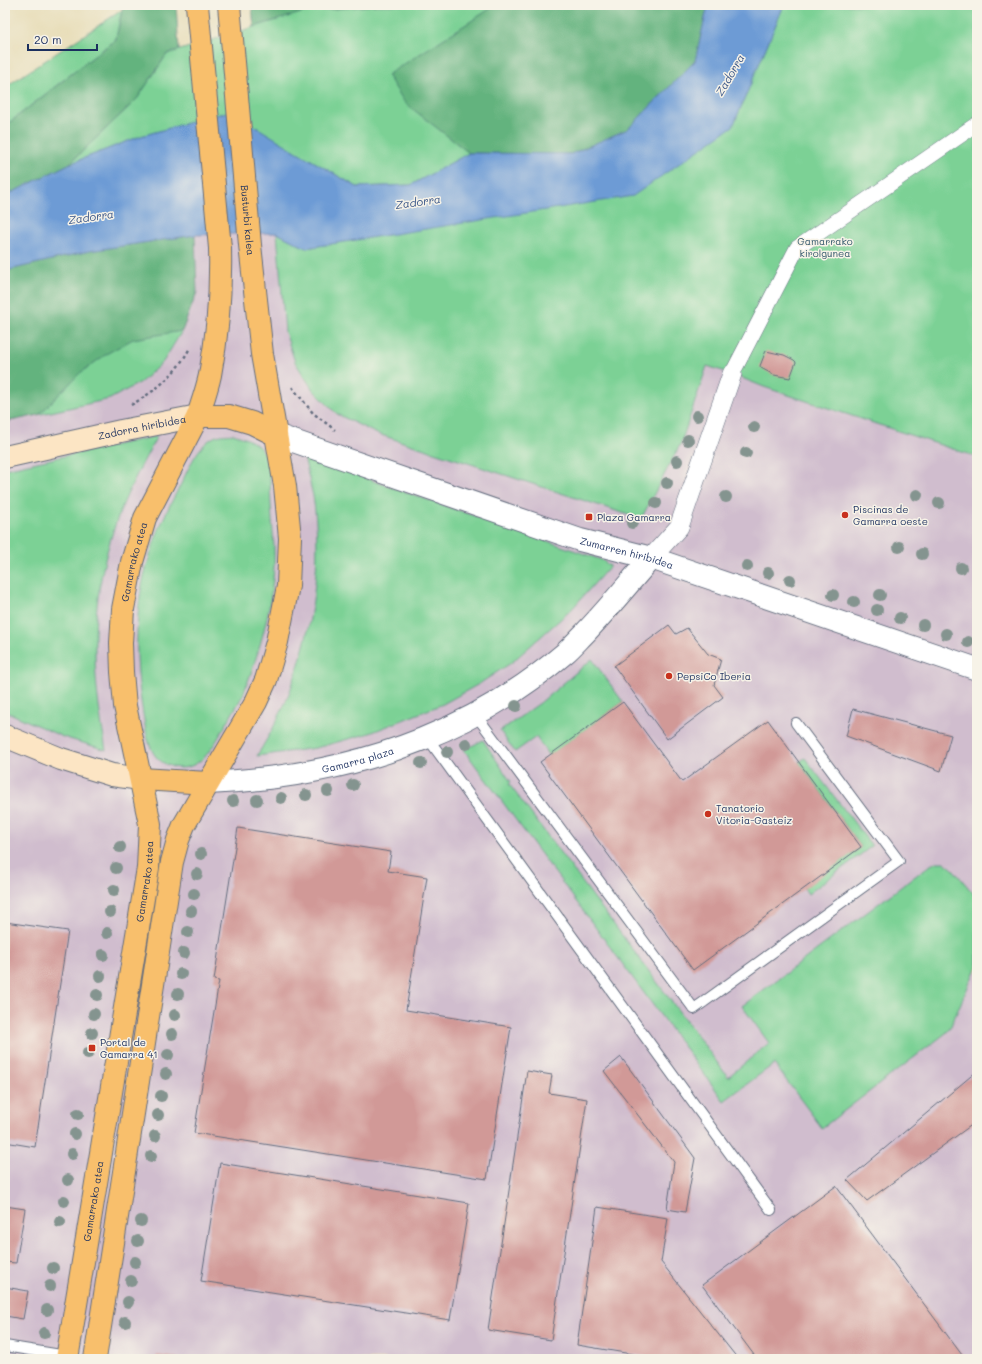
<svg xmlns="http://www.w3.org/2000/svg" width="982" height="1364" font-family="Mali,sans-serif">
<style>
.industrial{fill:#d0bdce}
.green{fill:#7bd195;stroke:#4b807a}
.forest{fill:#64b37e;stroke:#40716e}
.water{fill:#6d9bd5;stroke:#44659a}
.building{fill:#d19997}
.lines{fill:none;stroke-linecap:round;stroke-linejoin:round}
.service-casing{stroke:#636c7e;stroke-width:12}
.pedestrian-casing{stroke:#636c7e;stroke-width:16}
.minor-casing{stroke:#636c7e;stroke-width:20}
.tertiary-casing{stroke:#636c7e;stroke-width:24}
.secondary-casing{stroke:#636c7e;stroke-width:24}
.primary-casing{stroke:#636c7e;stroke-width:24}
.trunk-casing{stroke:#636c7e;stroke-width:24}
.path{stroke:#636c7e;stroke-width:2.5;stroke-dasharray:3 3;stroke-linecap:butt}
.service{stroke:#fff;stroke-width:10}
.pedestrian{stroke:#fff;stroke-width:15}
.minor{stroke:#fff;stroke-width:19}
.tertiary{stroke:#fff;stroke-width:22}
.secondary{stroke:#fce5c4;stroke-width:22}
.primary{stroke:#f8bf6c;stroke-width:22}
.trunk{stroke:#f8bf6c;stroke-width:22}
.tree{fill:#84948f}
.poi-dot{fill:#c8321e;stroke:#f7f3e8;stroke-width:1.5}
.labels{text-anchor:middle;stroke-width:3;stroke-linejoin:round;paint-order:stroke}
.street-label{font-size:10px;fill:#1b2f5e;stroke:#f7f3e8}
.park-label{font-size:10px;fill:#33586c;stroke:#f7f3e8}
.poi-label{font-size:10px;fill:#1b2f5e;stroke:#f7f3e8;text-anchor:start}
.water-label{font-size:11px;font-style:italic;fill:#385588;stroke:#f7f3e8}
</style>
<rect width="100%" height="100%" fill="#f7f3e8"/>
<filter id="ink" filterUnits="userSpaceOnUse"><feTurbulence type="fractalNoise" baseFrequency=".025" numOctaves="2"/><feDisplacementMap in="SourceGraphic" scale="8" xChannelSelector="R" yChannelSelector="G"/><feConvolveMatrix kernelMatrix="1 2 1 2 8 2 1 2 1" color-interpolation-filters="sRGB"/></filter>
<filter id="wash" filterUnits="userSpaceOnUse"><feTurbulence type="fractalNoise" baseFrequency=".012" numOctaves="4" result="noise"/><feDisplacementMap in="SourceGraphic" scale="16" xChannelSelector="R" yChannelSelector="G"/><feGaussianBlur stdDeviation="0.9" result="paint"/><feColorMatrix in="noise" values="0 0 0 0 0 0 0 0 0 0 0 0 0 0 0 0 0 1.4 0 .05"/><feComposite in="paint" operator="in"/></filter>
<g filter="url(#wash)">
<rect width="100%" height="100%" fill="#e8deba"/>
<path class="industrial" d="M277 233 285 332 295 362 313 390 337 414 681 443 706 366 732 374 764 387 977 457V1359H5V422L110 399 197 292 195 235Z"/>
<path class="green" d="M252 5H708L571 154 469 153 411 185 357 187 299 153 230 112 141 136 69 164 137 99 167 54 254 27Z
M784 5H977V457L764 387 732 374 707 366 681 443 641 519 375 433 337 414 313 390 295 362 285 332 277 233 306 248 482 219 733 126Z
M122 10 116 39 5 126V87Z
M5 271 197 292 182 331 163 362 141 382 110 399 5 422Z
M233 434C246 438 258 442 265 455 271 467 270 490 271 505 272 525 275 546 274 567 272 603 263 639 251 673 248 680 246 688 243 695 237 706 230 717 224 728 214 745 203 768 180 768 171 768 159 762 154 754 148 744 146 732 144 720 138 686 135 651 138 616 139 597 143 577 149 559 156 532 168 508 181 484 189 468 197 446 214 437 220 434 227 435 233 434Z
M157 436C147 455 137 473 128 493 106 541 94 597 95 650 95 683 100 717 106 750L63 737 5 711V469Z
M304 457 602 560 610 566 571 610 511 663 479 684 443 704 370 733 316 748 257 756C270 734 283 711 291 688 313 627 323 559 313 496 310 483 307 470 304 457Z
M592 659 623 702 549 756 536 737 515 752 500 731 540 703Z
M483 740 511 782 509 784 728 1077 769 1043 742 1006 926 868 936 862H944L953 869 977 898V966L950 1028 946 1033 822 1128 774 1064 724 1101 464 750Z
M805 758 872 846 808 894 804 888 861 847 799 762Z"/>
<path class="forest" d="M123 5H176L179 50 167 54 137 99 69 164 5 196V126L116 39Z
M252 5H375L304 12 254 27Z
M496 5H708L695 61 628 129 571 154 469 153 405 103 387 75Z
M195 235 197 292 182 331 133 339 108 353 80 373 39 415 5 422V271L89 251Z"/>
<path class="water" d="M708 5H784L733 126 633 196 306 248 277 233 195 235 89 251 5 271V196L69 164 141 136 230 111 299 153 357 187 411 185 469 153 571 154 628 129 695 61Z"/>
<g id="blocks">
<path class="building" d="M766 351 784 355 794 360 796 362 790 378 774 375 761 368 760 366 765 353Z
M669 625 676 634 687 628 708 654 721 659 714 685 723 697 667 739 614 666Z
M623 702 682 782 768 720 861 847 693 970 540 762Z
M853 709 951 735 941 771 846 736Z
M238 828 391 852 388 871 427 877 406 1010 511 1027 487 1179 194 1133 219 981 214 980Z
M5 922 68 931 35 1147 5 1142Z
M621 1057 695 1158 685 1212 667 1209 674 1162 604 1071Z
M527 1071 552 1075 549 1093 587 1099 551 1340 488 1330Z
M977 1071V1121L867 1201 847 1180Z
M220 1163 469 1203 450 1320 201 1281Z
M836 1186 965 1359H757L702 1285Z
M5 1206 25 1209 16 1263 5 1262Z
M597 1207 668 1218 661 1262 738 1359H662L577 1345Z
M5 1287 28 1291 23 1319 5 1316Z
M157 1355 178 1358V1359H156Z"/>
</g>
</g>
<g filter="url(#ink)">
<use href="#blocks" fill-opacity="0" stroke="#636c7e" stroke-width="1"/>
<g class="lines">
<defs>
<path id="service" d="M476 715 694 1009 899 861 796 723
M427 737 771 1210
M5 1346 67 1356"/>
<path id="pedestrian" d="M732 374 797 248 977 124"/>
<path id="minor" d="M651 558 679 527 732 374"/>
<g id="tertiary">
<path id="s1" d="M276 435 580 540 651 558 977 669"/>
<path id="s2" d="M208 783C225 782 242 781 259 779 372 767 479 727 565 653 572 647 578 640 585 633 608 609 629 583 651 558"/>
</g>
<g id="secondary">
<path id="s3" d="M5 457 121 431 198 416"/>
<path d="M5 736 61 759 112 775 141 779"/>
</g>
<g id="primary">
<path d="M141 779 208 783"/>
<path id="s4" d="M67 1359 148 868 150 824 125 706 122 672 121 643 123 609 132 562 145 518 198 416H229L252 423 276 435 285 486 290 538 288 586 277 642 266 680 256 702 184 825 178 840 172 862 95 1359"/>
</g>
<g id="trunk">
<path d="M197 5 220 248C221 291 218 333 210 375 207 389 202 403 198 416"/>
<path id="s5" d="M229 5 250 245 262 354 276 435"/>
</g>
</defs>
<use href="#service" class="service-casing"/>
<use href="#pedestrian" class="pedestrian-casing"/>
<use href="#minor" class="minor-casing"/>
<use href="#tertiary" class="tertiary-casing"/>
<use href="#secondary" class="secondary-casing"/>
<use href="#primary" class="primary-casing"/>
<use href="#trunk" class="trunk-casing"/>
<path class="path" d="M292 387 313 413 335 430
M131 405C157 390 175 375 190 348"/>
<use href="#service" class="service"/>
<use href="#pedestrian" class="pedestrian"/>
<use href="#minor" class="minor"/>
<use href="#tertiary" class="tertiary"/>
<use href="#secondary" class="secondary"/>
<use href="#primary" class="primary"/>
<use href="#trunk" class="trunk"/>
</g>
<g class="tree">
<circle cx="697" cy="416" r="6"/>
<circle cx="754" cy="427" r="6"/>
<circle cx="688" cy="440" r="6"/>
<circle cx="746" cy="453" r="6"/>
<circle cx="677" cy="461" r="6"/>
<circle cx="667" cy="483" r="6"/>
<circle cx="917" cy="495" r="6"/>
<circle cx="726" cy="497" r="6"/>
<circle cx="656" cy="503" r="6"/>
<circle cx="939" cy="503" r="6"/>
<circle cx="632" cy="523" r="6"/>
<circle cx="899" cy="547" r="6"/>
<circle cx="922" cy="554" r="6"/>
<circle cx="747" cy="566" r="6"/>
<circle cx="961" cy="568" r="6"/>
<circle cx="768" cy="573" r="6"/>
<circle cx="790" cy="580" r="6"/>
<circle cx="833" cy="595" r="6"/>
<circle cx="880" cy="595" r="6"/>
<circle cx="854" cy="602" r="6"/>
<circle cx="877" cy="610" r="6"/>
<circle cx="900" cy="618" r="6"/>
<circle cx="923" cy="625" r="6"/>
<circle cx="946" cy="634" r="6"/>
<circle cx="968" cy="642" r="6"/>
<circle cx="516" cy="706" r="6"/>
<circle cx="466" cy="744" r="6"/>
<circle cx="447" cy="752" r="6"/>
<circle cx="421" cy="763" r="6"/>
<circle cx="353" cy="785" r="6"/>
<circle cx="328" cy="791" r="6"/>
<circle cx="306" cy="795" r="6"/>
<circle cx="281" cy="798" r="6"/>
<circle cx="257" cy="800" r="6"/>
<circle cx="233" cy="801" r="6"/>
<circle cx="120" cy="847" r="6"/>
<circle cx="201" cy="854" r="6"/>
<circle cx="116" cy="868" r="6"/>
<circle cx="197" cy="874" r="6"/>
<circle cx="114" cy="890" r="6"/>
<circle cx="194" cy="894" r="6"/>
<circle cx="191" cy="911" r="6"/>
<circle cx="110" cy="912" r="6"/>
<circle cx="188" cy="932" r="6"/>
<circle cx="107" cy="933" r="6"/>
<circle cx="184" cy="953" r="6"/>
<circle cx="103" cy="955" r="6"/>
<circle cx="181" cy="974" r="6"/>
<circle cx="100" cy="976" r="6"/>
<circle cx="178" cy="994" r="6"/>
<circle cx="97" cy="995" r="6"/>
<circle cx="94" cy="1014" r="6"/>
<circle cx="175" cy="1015" r="6"/>
<circle cx="92" cy="1033" r="6"/>
<circle cx="172" cy="1034" r="6"/>
<circle cx="88" cy="1053" r="6"/>
<circle cx="168" cy="1055" r="6"/>
<circle cx="166" cy="1074" r="6"/>
<circle cx="161" cy="1096" r="6"/>
<circle cx="78" cy="1114" r="6"/>
<circle cx="158" cy="1115" r="6"/>
<circle cx="75" cy="1134" r="6"/>
<circle cx="155" cy="1136" r="6"/>
<circle cx="72" cy="1154" r="6"/>
<circle cx="151" cy="1156" r="6"/>
<circle cx="68" cy="1180" r="6"/>
<circle cx="64" cy="1201" r="6"/>
<circle cx="141" cy="1221" r="6"/>
<circle cx="60" cy="1222" r="6"/>
<circle cx="138" cy="1241" r="6"/>
<circle cx="135" cy="1262" r="6"/>
<circle cx="53" cy="1268" r="6"/>
<circle cx="131" cy="1281" r="6"/>
<circle cx="50" cy="1286" r="6"/>
<circle cx="128" cy="1302" r="6"/>
<circle cx="47" cy="1310" r="6"/>
<circle cx="125" cy="1322" r="6"/>
<circle cx="44" cy="1333" r="6"/>
</g>
</g>
<g class="poi-dot">
<circle cx="845" cy="515" r="4"/>
<rect x="585" y="513" width="8" height="8" rx="2"/>
<circle cx="669" cy="676" r="4"/>
<circle cx="708" cy="814" r="4"/>
<rect x="88" y="1044" width="8" height="8" rx="2"/>
</g>
<g class="labels">
<g class="street-label">
<text dy="4" stroke="none"><textPath href="#s5" startOffset="216">Busturbi kalea</textPath></text>
<text dy="4" stroke="none"><textPath href="#s3" startOffset="140">Zadorra hiribidea</textPath></text>
<text dy="4" stroke="none"><textPath href="#s1" startOffset="370">Zumarren hiribidea</textPath></text>
<text dy="4" stroke="none"><textPath href="#s4" startOffset="808">Gamarrako atea</textPath></text>
<text dy="4" stroke="none"><textPath href="#s2" startOffset="152">Gamarra plaza</textPath></text>
<text dy="4" stroke="none"><textPath href="#s4" startOffset="484">Gamarrako atea</textPath></text>
<text dy="4" stroke="none"><textPath href="#s4" startOffset="160">Gamarrako atea</textPath></text>
</g>
<g class="park-label">
<text x="825" y="245">Gamarrako<tspan x="825" dy="12">kirolgunea</tspan></text>
</g>
<g class="poi-label">
<text x="853" y="513">Piscinas de<tspan x="853" dy="12">Gamarra oeste</tspan></text>
<text x="597" y="521">Plaza Gamarra</text>
<text x="677" y="680">PepsiCo Iberia</text>
<text x="716" y="812">Tanatorio<tspan x="716" dy="12">Vitoria-Gasteiz</tspan></text>
<text x="100" y="1046">Portal de<tspan x="100" dy="12">Gamarra 41</tspan></text>
</g>
<g class="water-label">
<text transform="translate(730 75) rotate(-60)" y="4">Zadorra</text>
<text transform="translate(418 202) rotate(-8)" y="4">Zadorra</text>
<text transform="translate(91 217) rotate(-8)" y="4">Zadorra</text>
</g>
</g>
<rect width="982" height="1364" fill="none" stroke="#f7f3e8" stroke-width="20"/>
<path d="M28 44v6h69v-6" fill="none" stroke="#1b2f5e" stroke-width="2"/>
<text x="34" y="44" font-size="12" fill="#1b2f5e" stroke="#f7f3e8" stroke-width="3" paint-order="stroke">20 m</text>
</svg>
